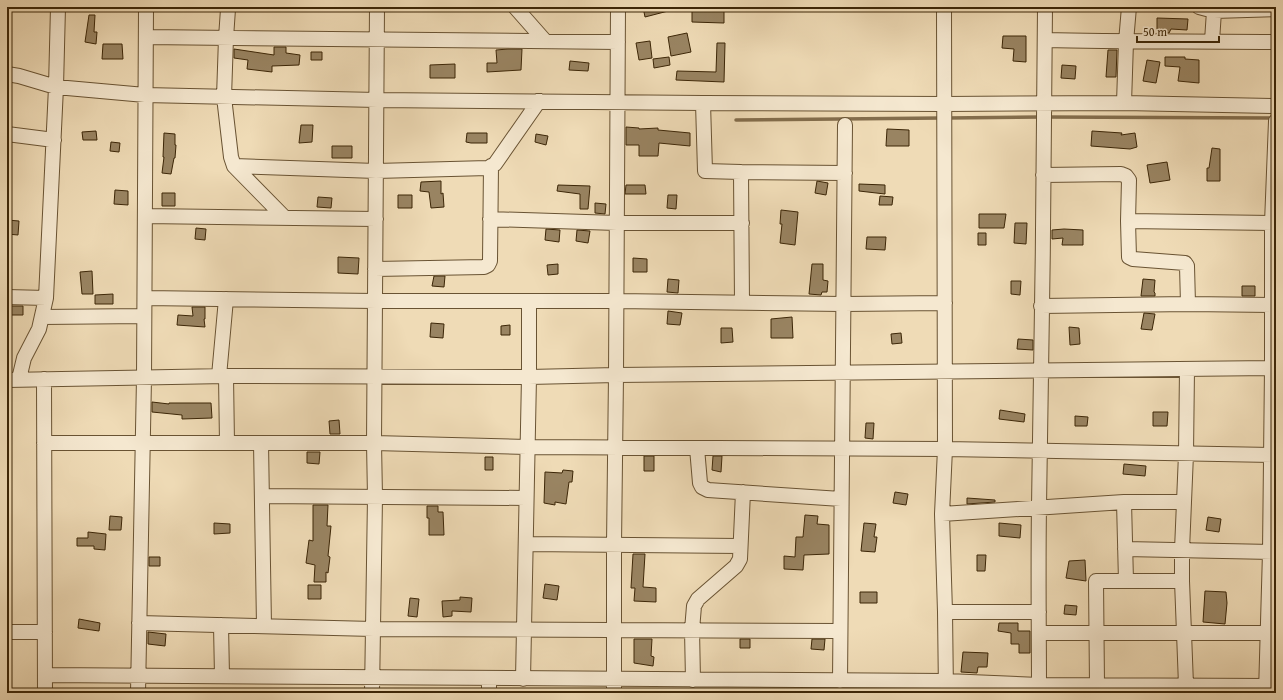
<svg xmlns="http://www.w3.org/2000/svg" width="1283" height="700" font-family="'Gentium Book Plus',serif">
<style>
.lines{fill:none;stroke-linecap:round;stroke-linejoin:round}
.stream{stroke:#836d4c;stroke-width:3.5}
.building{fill:#998462;stroke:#3c2607}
.minor-casing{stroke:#695333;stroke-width:16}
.minor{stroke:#f5e8d0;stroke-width:14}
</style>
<rect width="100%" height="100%" fill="#efdbb6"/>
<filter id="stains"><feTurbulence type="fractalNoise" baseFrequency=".005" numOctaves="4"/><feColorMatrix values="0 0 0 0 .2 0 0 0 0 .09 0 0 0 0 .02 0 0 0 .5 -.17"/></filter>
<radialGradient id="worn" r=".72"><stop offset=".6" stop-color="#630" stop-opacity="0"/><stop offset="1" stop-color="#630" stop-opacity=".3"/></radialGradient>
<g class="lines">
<path class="stream" d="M1047 117 1275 118
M947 118 1041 117
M736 120 941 118"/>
</g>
<path class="building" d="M643 7H672V10L645 17Z
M692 7H724V23L692 22Z
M89 15H95L94 32H97L96 44 85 42Z
M1157 18 1188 19 1187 30 1171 29 1169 33 1157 32Z
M687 33 691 52 671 56 668 37Z
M1003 36H1026V62L1013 61 1014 49 1002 48Z
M650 41 652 58 639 60 636 43Z
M717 43H725L724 82 676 80 677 71 716 72Z
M103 44H122L123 59H102Z
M274 47H286V53L300 55 299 65 272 66V72L247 69 248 60 234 58V49L274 55Z
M508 49H522L521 70 487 72V63H497L496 50Z
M1108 50H1117L1116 77H1106Z
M311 52H322V60H311Z
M669 57 670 65 654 68 653 59Z
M1165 57H1185V59L1199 60V83L1178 81 1180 67 1165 66Z
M1147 60 1160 62 1156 83 1143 81Z
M570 61 589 63 588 71 569 70Z
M455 64V78H430V65Z
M1062 65 1076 66 1075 79 1061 78Z
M301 125H313L312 142 299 143Z
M626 127 639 128V129L658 128V130L690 133V146L659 143 658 156H639V145H626Z
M887 129 909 130V146H886Z
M96 131 97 140H83L82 132Z
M1092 131 1122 133 1121 135 1135 133 1137 147 1130 149 1091 146Z
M164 133 175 134V145H176L175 158H174L171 174 162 173 164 157H163Z
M467 133H487V143H471L466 142Z
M536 134 548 136 546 145 535 142Z
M111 142 120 143 119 152 110 151Z
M332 146H352V158H332Z
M1212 148 1220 149V181H1207V168H1209Z
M1167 162 1170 180 1150 183 1147 165Z
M441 181V194L443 193 444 207 431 208 429 192 420 191 421 182Z
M817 181 828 183 826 195 815 193Z
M859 184 885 185V194L859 191Z
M558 185 590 186 588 209H580V194L557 191Z
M626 185H645L646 194H625Z
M115 190 128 191V205L114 204Z
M162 193H175V206H162Z
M398 195H412V208H398Z
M668 195H677L676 209 667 208Z
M880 196 893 197 892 205H879Z
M318 197 332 198 331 208 317 207Z
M595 203 606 204 605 214 595 213Z
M781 210 798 212 795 245 780 243 782 224H780Z
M979 214H1006L1004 228H979Z
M7 220 19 221 18 235 7 234Z
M1015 223H1027L1026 244 1014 243Z
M196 228 206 229 205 240 195 239Z
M546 229 560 230 559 242 545 240Z
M1064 229 1083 230V245H1062L1063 238 1052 239V230Z
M577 230 590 231 588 243 576 241Z
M978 233H986V245H978Z
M867 237H886L885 250 866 249Z
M338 257 359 258 358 274 338 273Z
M633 258 647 259V272H633Z
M558 264V274L548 275 547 265Z
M812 264H823V280L828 281 827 292H822L821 295 809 294Z
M92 271 93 294H82L80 272Z
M434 276H445L444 287 432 286Z
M668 279 679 280 678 293 667 292Z
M1143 279 1155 280 1154 292 1155 293V296H1141Z
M1011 281H1021L1020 295 1011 294Z
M1242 286H1255V296H1242Z
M113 294V304H95V295Z
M11 306H23V315H11Z
M192 307H205V319H204L205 327 177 325 178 315 193 316Z
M668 311 682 313 680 325 667 324Z
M1144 313 1155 314 1152 330 1141 329Z
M792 317 793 338H771V319Z
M431 323 444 324 443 338 430 337Z
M510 325V335H501V326Z
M1069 327 1079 328 1080 344 1070 345Z
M721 328H732L733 342 721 343Z
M901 333 902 343 892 344 891 334Z
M1018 339 1033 340V350L1017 349Z
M152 402 169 404V403H211L212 418 182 419V415L152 412Z
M1000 410 1025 414 1024 422 999 419Z
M1153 412H1168L1167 426H1153Z
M1075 416 1088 417 1087 426H1075Z
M339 420 340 434H330L329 421Z
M866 423H874L873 439 865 438Z
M307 452H320L319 464 307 463Z
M644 456H654V471H644Z
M713 456H722L721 472 712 470Z
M485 457H493V470H485Z
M1124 464 1146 466 1145 476 1123 474Z
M563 470 573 471 572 482H569L566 504 555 502V505L544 503 545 472 562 473Z
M895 492 908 494 906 505 893 503Z
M967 498 995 500V502L967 504Z
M313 505H328L327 526H331L328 556 330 557 328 573 326 572V582H314L315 565 306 563 309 540 313 541Z
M427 506H438V512H443L444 535H429V518H427Z
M805 515 818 516 817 524 829 525V554L804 555 803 570 784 569V556L795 557 796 537H803Z
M110 516 122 517 121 530H109Z
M1208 517 1221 519 1219 532 1206 530Z
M214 523 230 524V533L214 534Z
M864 523 876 524 874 537H877L875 552 861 551Z
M999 523 1021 525 1020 538 999 536Z
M88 532 106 534 105 550 94 549V546H77V538H88Z
M633 554H645L643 587 656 588V602L634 601 635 588H631Z
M977 555H986L985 571H977Z
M149 557H160V566H149Z
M1085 560 1086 581 1066 578 1069 561Z
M545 584 559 586 557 600 543 598Z
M308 585H321V599H308Z
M1205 591 1226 592 1227 603 1225 624 1203 622Z
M860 592H877V603H860Z
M460 597 472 598 471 612 452 611V616L443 617 442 601 460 600Z
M410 598 419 599 417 617 408 616Z
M1065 605 1077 606 1076 615 1064 614Z
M79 619 100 623 99 631 78 628Z
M999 623H1018V631H1030V653H1019V644H1011V633L998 631Z
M148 632 166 634 165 646 148 644Z
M634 639H652L651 656 654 657 653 666 634 663Z
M740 639H750V648H740Z
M812 639H825L824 650 811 649Z
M963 652 988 653 987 667H978L977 673 961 672Z"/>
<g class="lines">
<defs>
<path id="minor" d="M229 7 228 9 226 38 224 97 231 157 234 166 285 218
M515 7 545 41
M944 7 945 449 942 514 945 612 946 693
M1199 7 1214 11 1276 9
M146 37 618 42
M1045 40C1122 42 1199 41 1276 42
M1212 41 1214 11
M7 74 19 76 56 87 145 95 377 100 703 103 944 104 1124 103 1276 106
M703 103 705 171 741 172 742 303
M1124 103 1126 42 1129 7
M7 134 54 140
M234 166 376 171 488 168 495 164 539 101
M741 172 845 173
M1043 175 1121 174 1126 176 1129 180 1128 221 1129 257 1133 259 1185 263 1187 266 1188 304
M145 216 376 219
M490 219 617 223H742
M1128 221 1276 223
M375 269 484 267 488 265 490 261 491 166
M7 297 46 298
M145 298 375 301H617L843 304 945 303
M1041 306 1188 304 1276 305
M42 317 144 316
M219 376 226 299
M226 376 227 443
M19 379 24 358 39 329 46 298 56 87 58 7
M44 379 45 693
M7 380 226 376 529 377 616 375 1276 368
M44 443H374L527 447 945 449 1276 455
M261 443 264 626
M697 448 700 483 702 487 708 490 841 499
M262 496 526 498
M1124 502 1126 581
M942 514 1124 502H1184
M526 544 740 546
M1125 549 1276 552
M945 612H1039
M139 623 373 629 840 631
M221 625 222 676
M7 632H45
M1039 633H1276
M45 675 946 681 1039 685 1276 686
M523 679 529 377V301
M693 680 692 630 694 606 698 599 736 566 740 559 743 492
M840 681 845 125
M1097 685 1096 581H1182
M1186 685 1182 581V550L1186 454 1187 369
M138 693 144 378 146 7
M372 693 375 497 374 443 377 7
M489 693V678
M614 693V545L616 375 618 7
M1039 693C1039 631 1038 569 1039 507 1042 340 1044 174 1045 7
M1266 693 1270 552 1272 368V223L1276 121"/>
</defs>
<use href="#minor" class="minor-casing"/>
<use href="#minor" class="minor"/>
</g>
<rect width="1283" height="700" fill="none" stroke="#efdbb6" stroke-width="24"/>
<rect x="8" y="8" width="1267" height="684" fill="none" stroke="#3c2607" stroke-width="2"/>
<rect x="12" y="12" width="1259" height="676" fill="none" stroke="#3c2607"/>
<path d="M1137 36v6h82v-6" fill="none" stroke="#3c2607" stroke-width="2"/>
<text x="1143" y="36" font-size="12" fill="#3c2607" stroke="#f5e8d0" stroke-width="3" paint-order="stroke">50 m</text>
<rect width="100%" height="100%" filter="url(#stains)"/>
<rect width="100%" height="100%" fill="url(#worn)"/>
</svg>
